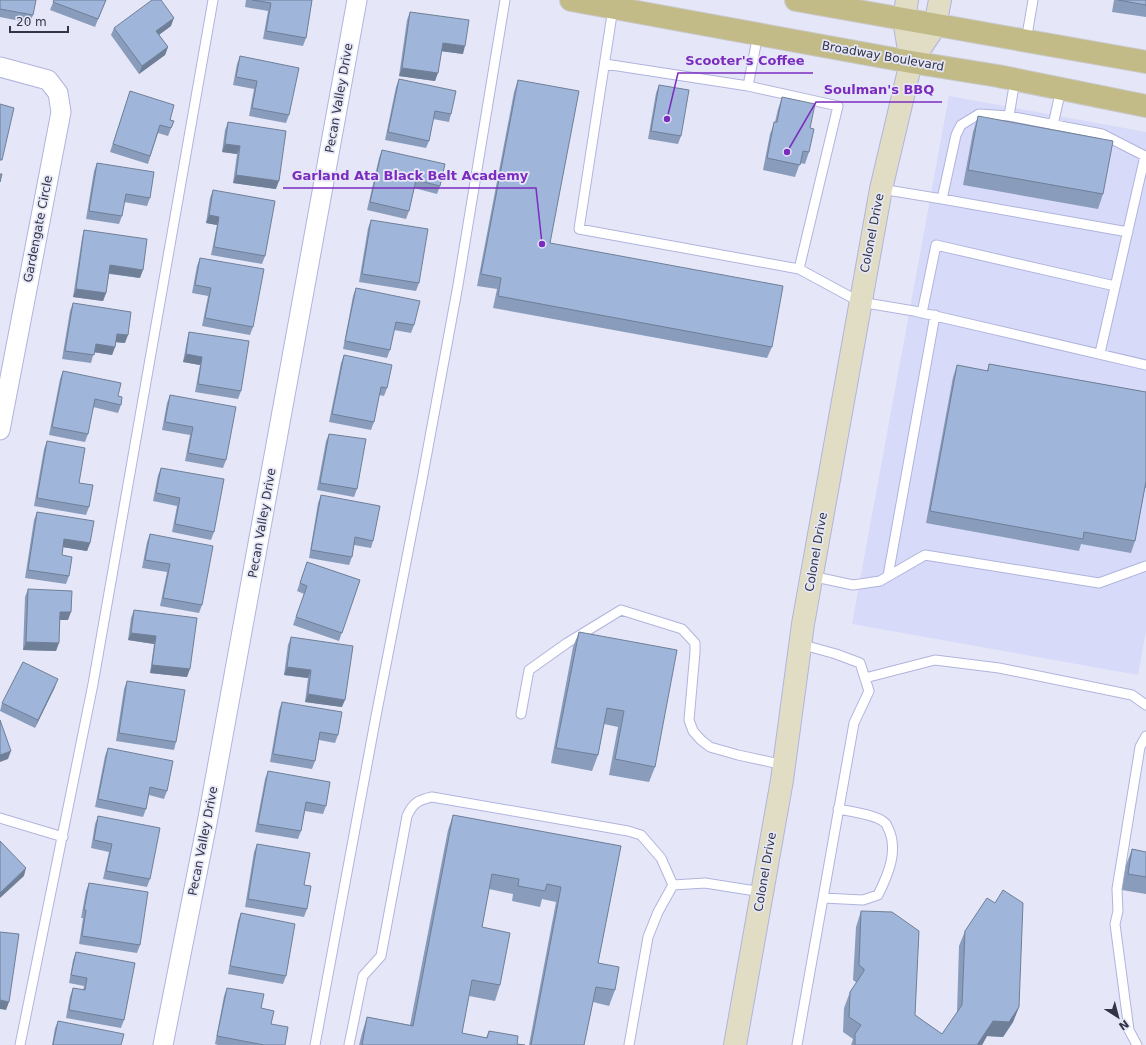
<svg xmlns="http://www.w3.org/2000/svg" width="1146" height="1045" font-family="'DejaVu Sans',sans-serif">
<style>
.built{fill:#d7daf8}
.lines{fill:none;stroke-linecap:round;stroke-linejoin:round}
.lane-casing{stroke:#b0b4dd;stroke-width:11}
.street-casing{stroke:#b0b4dd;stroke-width:21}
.secondary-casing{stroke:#b0b4dd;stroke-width:24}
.primary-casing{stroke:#cacacf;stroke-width:24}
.lane{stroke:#fff;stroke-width:9}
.street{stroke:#fff;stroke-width:19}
.secondary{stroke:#e1ddc4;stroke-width:22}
.primary{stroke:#c2bb88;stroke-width:22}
.wall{fill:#899cbb}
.shaded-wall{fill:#6f7f98}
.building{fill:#9fb5d9;stroke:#6f7f98}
.labels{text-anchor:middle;stroke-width:3.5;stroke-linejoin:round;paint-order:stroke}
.street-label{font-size:12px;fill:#333545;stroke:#e5e7f8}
.leader{fill:none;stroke:#7b2cbf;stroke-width:1.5}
.callout-dot{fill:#7b2cbf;stroke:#e5e7f8;stroke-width:1.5}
.callout-label{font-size:13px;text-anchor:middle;font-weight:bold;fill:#7b2cbf;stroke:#e5e7f8;stroke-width:3.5;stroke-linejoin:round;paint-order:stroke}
</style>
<rect width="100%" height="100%" fill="#e5e7f8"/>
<path class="built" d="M949 96 1146 132V631L1138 675 852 624Z"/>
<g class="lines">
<defs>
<path id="lane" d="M613 8 579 229 799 269 860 302 914 311 1146 365
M1026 41 1033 0
M605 64 748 86 758 34
M748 86 838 106 799 269
M1009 116 1015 80
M1053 125 1061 89
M881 189 942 199
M922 313 936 245 1115 286
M1100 353 1145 156 1102 134 1009 116 979 114 961 125 956 135 942 199 1128 232
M811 576 853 585 880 581 925 555 1099 583 1146 566
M888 576 935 315
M865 678 935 660 999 668 1132 695 1146 705
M521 714 529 670 567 643 621 610 682 629 695 643V652L689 720 693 731 701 740 710 747 738 755 784 765
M0 818 63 837
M823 898 863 900 878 895C888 875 899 850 888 828 887 826 887 824 885 823 878 815 849 811 838 809
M20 1045 93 684 213 0
M315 1045 376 716 422 480 458 285 505 0
M349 1045 363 976 381 956 407 816C413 803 418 800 432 797L628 831 641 835 661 858 673 885
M629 1045 648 937 658 912 673 885 705 883 762 892
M797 1045 854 723 869 691 860 663 836 654 800 644
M1137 1045 1129 1030 1115 924 1118 911 1117 889 1140 747 1146 736"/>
<path id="street" d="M0 67 48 80 58 93 61 112 0 430
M163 1045 208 818 357 0"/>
<path id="secondary" d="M907 0 904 20 911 62
M735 1045 782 780 803 624 881 189 911 62 935 26 940 0"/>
<path id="primary" d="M571 0 911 62 998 76 1146 106
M796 0 1146 62"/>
</defs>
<use href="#lane" class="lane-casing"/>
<use href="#street" class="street-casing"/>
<use href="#secondary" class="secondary-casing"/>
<use href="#primary" class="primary-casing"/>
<use href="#lane" class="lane"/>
<use href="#street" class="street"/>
<use href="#secondary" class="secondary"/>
<use href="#primary" class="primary"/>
</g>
<path class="wall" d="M0 0 33 15 30 23 0 17Z
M54 0H106L95 27 50 10Z
M246 0H312L306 38 303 46 263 39 268 11 245 7Z
M1114 0H1146V17L1112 12Z
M410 12 463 54 441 51 435 81 399 76 407 20Z
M171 26 159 35 168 47 165 55 139 74 111 35 114 28Z
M240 56 289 115 286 123 249 116 254 89 233 85 237 64Z
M399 79 451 114 449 122 433 119 429 141 426 148 385 140 396 87Z
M518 80 550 243 772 347 767 358 493 308 497 289 477 286 514 92Z
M659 85 681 136 678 144 648 139 656 93Z
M130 91 170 120 174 121 168 136 158 133 148 164 110 152Z
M782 97 810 128 809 152 805 164 800 163 795 177 763 170 770 134 775 122 778 109Z
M978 116 1103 194 1098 209 963 185 973 132Z
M228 122 276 189 233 183 237 154 222 152 225 130Z
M382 150 440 186 437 194 414 188 409 211 406 219 367 210 379 158Z
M97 163 150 198 147 206 124 202 122 216 119 224 86 219 94 171Z
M213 190 265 256 262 264 211 255 217 225 206 223 210 198Z
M371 220 419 283 416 291 359 282 368 228Z
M84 230 140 278 109 274 106 293 103 301 73 297 82 238Z
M200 258 253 327 250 335 202 326 208 296 192 293 197 266Z
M356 288 414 325 411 333 394 330 390 350 387 358 343 349 353 296Z
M73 303 125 343 116 342 115 347 112 355 94 352 91 363 62 359 70 311Z
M189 332 241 391 238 399 195 392 200 365 183 362 187 340Z
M344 355 387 388 384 396 379 395 374 422 371 430 329 422 341 363Z
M989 364 1146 392V488H1145L1135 541 1131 553 1081 544 1079 551 926 523 953 377 957 365 987 371Z
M63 371 118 396 121 405 118 413 93 407 88 434 85 442 49 435 60 379Z
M170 395 226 460 223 468 185 461 190 435 162 430 167 403Z
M329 434 357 489 354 497 317 490 326 441Z
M47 441 79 483 89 507 86 515 34 506 44 449Z
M161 468 214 532 211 540 172 532 177 506 153 501 158 475Z
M321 495 373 541 371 548 354 545 352 557 349 565 309 558 318 503Z
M37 512 90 543 87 551 63 547 62 555 69 576 66 584 25 578 34 520Z
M150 534 202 605 199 613 160 606 167 572 142 568 147 542Z
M307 562 360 580 339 641 293 625 304 594 297 591Z
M28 589 68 620H60L56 651 23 650 25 597Z
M134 610 197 618 187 677 150 673 154 644 128 640 131 618Z
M579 632 655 767 649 782 609 775 618 727 604 724 598 755 592 771 551 763 573 647Z
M291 637 342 707 305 702 308 678 284 675 288 645Z
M127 681 176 742 174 750 116 741 124 689Z
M55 687 35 728 0 711 2 703Z
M282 702 338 735 335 743 319 740 315 761 312 769 270 762 279 710Z
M108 748 167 791 164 799 149 795 146 809 143 817 95 807 105 756Z
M268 771 326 806 323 814 305 811 301 831 298 839 255 832 265 779Z
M453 815 621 846 598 963 615 990 609 1006 593 1002 584 1045H529L556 902 542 899 540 907 512 901 513 894 489 889 482 927 500 985 495 1001 469 996 462 1033 486 1038 489 1031 517 1044 525 1045H359L362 1033 367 1017 410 1025 448 830Z
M98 816 150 879 147 887 103 879 109 852 91 848 95 824Z
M257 844 304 885 307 909 304 917 245 907 254 852Z
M1132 849 1146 852V894L1122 890 1126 865Z
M89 883 140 945 137 953 79 944 83 918H81L86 891Z
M861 911 915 1015 942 1034 957 1013 959 946 965 931 1019 1007 1013 1022 1003 1037 987 1036 982 1045H851L853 1039 843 1032 844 1008 850 992 857 983 853 980 856 927Z
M241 913 286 976 283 984 228 974 238 921Z
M76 952 124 1020 121 1028 66 1018 70 996 73 988 83 990 84 986 69 983 73 960Z
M227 988 261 1008 271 1024 285 1045H218L215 1044 224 996Z
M58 1021 121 1045H52L55 1028Z"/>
<path class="shaded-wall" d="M174 18 171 26 153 39 156 31Z
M443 43 465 46 463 54 440 51Z
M168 47 165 55 139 74 142 66Z
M402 68 438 73 435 81 399 76Z
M225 144 240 146 237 154 222 152Z
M236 175 279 181 276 189 233 183Z
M209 215 219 217 217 225 206 223Z
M110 265 143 270 140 278 107 273Z
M76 289 106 293 103 301 73 297Z
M117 334 128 335 125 343 114 342Z
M96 344 115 347 112 355 93 352Z
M186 354 202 357 200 365 183 362Z
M64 539 90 543 87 551 62 547Z
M60 612H71L68 620H57Z
M131 633 156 636 154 644 128 640Z
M26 642 59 643 56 651 23 650Z
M152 665 190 669 187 677 150 673Z
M287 667 311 670 308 678 284 675Z
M58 679 55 687 35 728 38 720Z
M308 694 345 700 342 707 305 702Z
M11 751 8 759 0 762V755Z
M26 868 24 876 0 898V893Z
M0 1000 9 1002 6 1010 0 1009Z
M1019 1007 1013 1022 1003 1037 987 1036 982 1045H977L993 1021Z"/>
<path class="building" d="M0 0H36L33 15 0 9Z
M54 0H106L98 19 53 2Z
M152 0H161L174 18 156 31 168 47 142 66 114 28Z
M252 0H312L306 38 266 31 271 3Z
M1118 0H1146V5Z
M410 12 469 20 465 46 443 43 438 73 402 68Z
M240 56 299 68 289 115 252 108 257 81 236 77Z
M399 79 456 91 451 114 435 111 429 141 388 132Z
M518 80 579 91 550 243 783 286 772 347 498 296 501 278 481 274Z
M659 85 689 90 681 136 651 131Z
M130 91 174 105 170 120 174 121 171 128 160 125 150 156 113 144Z
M782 97 815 104 810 128 814 129 809 152 803 151 800 165 767 158 774 122H777Z
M0 104 14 108 2 160H0Z
M978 116 1113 141 1103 194 968 170Z
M228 122 286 131 279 181 236 175 240 146 225 144Z
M382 150 445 164 440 186 416 180 409 211 370 202Z
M97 163 154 172 150 198 126 194 122 216 89 211Z
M0 174H2L0 182Z
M213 190 275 201 265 256 214 247 219 217 209 215Z
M371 220 428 229 419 283 362 274Z
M84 230 147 239 143 270 110 265 106 293 76 289Z
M200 258 264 269 253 327 205 318 211 288 195 285Z
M356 288 420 301 414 325 396 322 390 350 345 341Z
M73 303 131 312 128 335 117 334 115 347 96 344 94 355 65 351Z
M189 332 249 341 241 391 198 384 202 357 186 354Z
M344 355 392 365 387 388 381 387 374 422 332 414Z
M989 364 1146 392V481L1135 541 1084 532 1083 539 930 511 957 365 988 371Z
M63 371 121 383 118 396 122 397 121 405 95 399 88 434 52 427Z
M170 395 236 407 226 460 188 453 193 427 165 422Z
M329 434 366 439 357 489 320 483Z
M47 441 85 448 79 483 93 485 89 507 37 498Z
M161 468 224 479 214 532 175 524 180 498 156 493Z
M321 495 380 506 373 541 355 537 352 557 311 550Z
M37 512 94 521 90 543 64 539 62 555 72 557 69 576 28 570Z
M150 534 213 546 202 605 163 598 170 564 145 560Z
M307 562 360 580 342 633 296 617 307 586 300 583Z
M28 589 72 591 71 612H60L59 643 26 642Z
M134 610 197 618 190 669 152 665 156 636 131 633Z
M579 632 677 650 655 767 615 759 624 711 607 708 598 755 556 748Z
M291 637 353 646 345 700 308 694 311 670 287 667Z
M23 662 58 679 38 720 2 703Z
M127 681 185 690 176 742 119 733Z
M282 702 342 712 338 735 320 732 315 761 273 754Z
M0 720 11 751 0 755Z
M108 748 173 761 167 791 150 787 146 809 98 799Z
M268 771 330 782 326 806 306 802 301 831 258 824Z
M453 815 621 846 598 963 619 967 615 990 596 987 584 1045H531L561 887 547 884 545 891 518 886 519 879 492 874 482 927 510 933 500 985 472 980 462 1033 487 1038 489 1031 518 1036 517 1044 525 1045H362L367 1017 413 1026Z
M98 816 160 828 150 879 106 871 112 844 94 840Z
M0 841 26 868 0 893Z
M257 844 310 853 304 885 311 886 307 909 248 899Z
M1132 849 1146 852V877L1128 874Z
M89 883 148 892 140 945 82 936 86 910H84Z
M1003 890 1023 903 1019 1007 1009 1022 993 1021 977 1045H855V1034L861 1025 849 1017 850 992 864 971V969L859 965 861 911 892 912 919 931 915 1015 942 1034 962 1005 965 931 987 898 995 903Z
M241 913 295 924 286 976 230 966Z
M0 932 19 934 9 1002 0 1000Z
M76 952 135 963 124 1020 69 1010 73 988 85 990 87 978 71 975Z
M227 988 264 994 261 1008 274 1011 271 1024 288 1027 285 1045H264L217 1036Z
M58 1021 124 1034 121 1045H53Z"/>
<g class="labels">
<g class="street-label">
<text transform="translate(883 56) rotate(10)" y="4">Broadway Boulevard</text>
<text transform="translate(339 98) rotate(-80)" y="4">Pecan Valley Drive</text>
<text transform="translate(38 229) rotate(-79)" y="4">Gardengate Circle</text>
<text transform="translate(872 233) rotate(-79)" y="4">Colonel Drive</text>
<text transform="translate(262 523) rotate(-80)" y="4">Pecan Valley Drive</text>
<text transform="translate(816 552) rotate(-80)" y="4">Colonel Drive</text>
<text transform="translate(203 841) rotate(-79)" y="4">Pecan Valley Drive</text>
<text transform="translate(765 872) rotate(-80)" y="4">Colonel Drive</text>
</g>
</g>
<path class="leader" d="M667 119L678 73H813M787 152L816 102H942M542 244L536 188H283"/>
<g class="callout-dot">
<circle cx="667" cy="119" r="4"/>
<circle cx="787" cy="152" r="4"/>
<circle cx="542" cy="244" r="4"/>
</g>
<g class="callout-label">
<text x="745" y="65">Scooter's Coffee</text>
<text x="879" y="94">Soulman's BBQ</text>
<text x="410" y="180">Garland Ata Black Belt Academy</text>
</g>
<g transform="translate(1118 1017) rotate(144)" stroke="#e5e7f8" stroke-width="3" paint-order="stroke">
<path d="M0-3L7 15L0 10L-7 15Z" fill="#333545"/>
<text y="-6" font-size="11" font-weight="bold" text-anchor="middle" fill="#333545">N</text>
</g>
<path d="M10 26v6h58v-6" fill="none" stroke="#333545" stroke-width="2"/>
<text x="16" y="26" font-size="12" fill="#333545" stroke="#e5e7f8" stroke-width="3" paint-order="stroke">20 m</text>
</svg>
